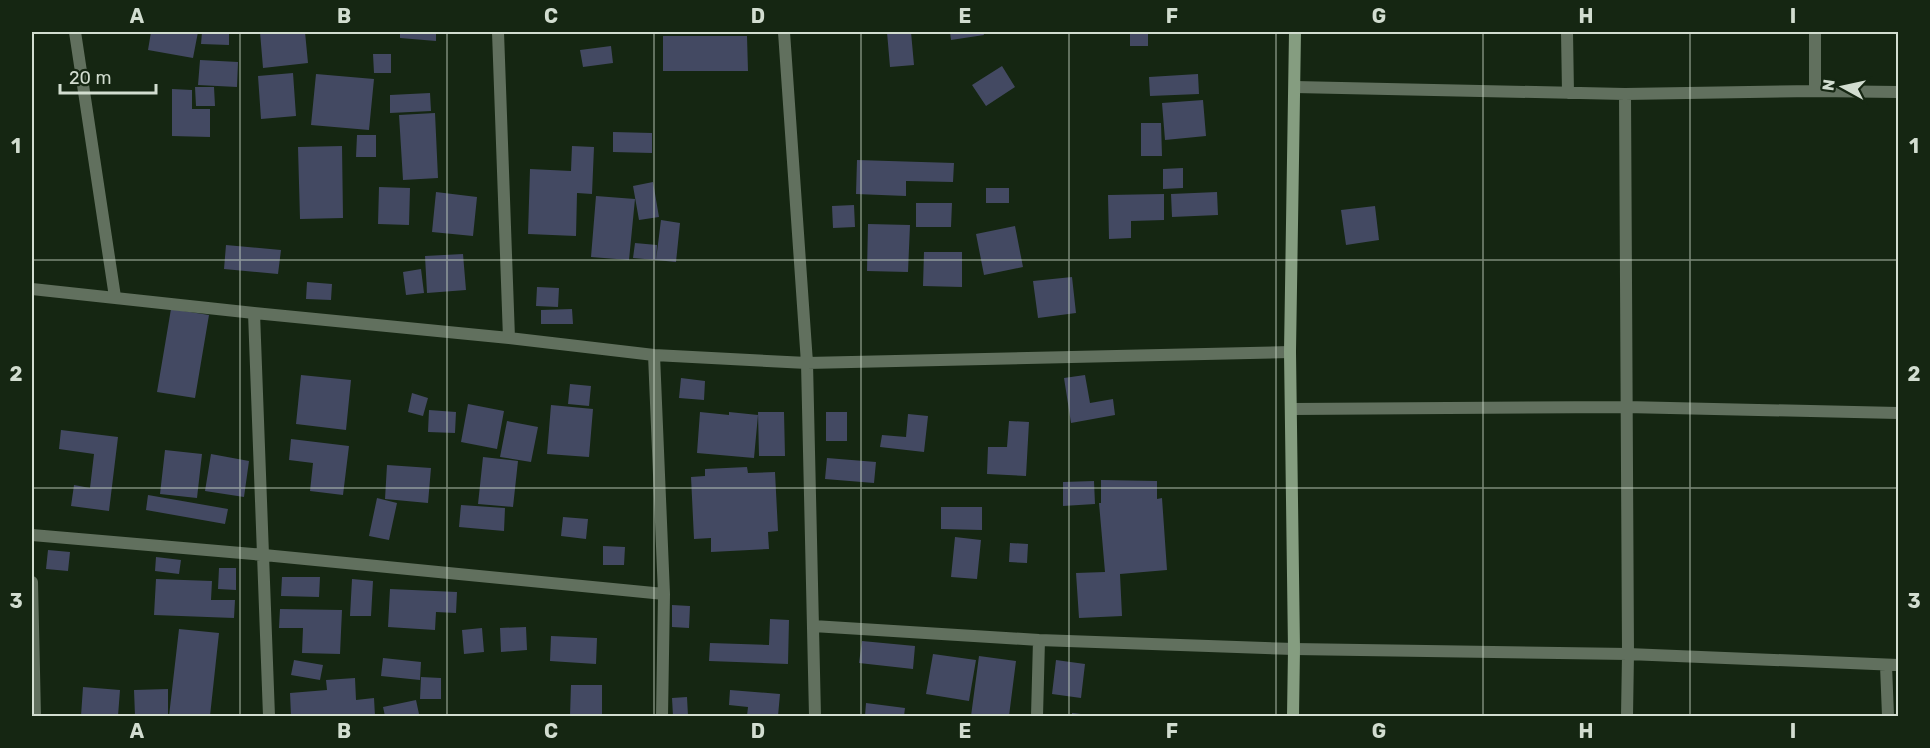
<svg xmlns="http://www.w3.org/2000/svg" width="1930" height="748" font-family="Rubik,sans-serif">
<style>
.building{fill:#434962}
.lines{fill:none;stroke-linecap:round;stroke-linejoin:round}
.street{stroke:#61705e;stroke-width:12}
.secondary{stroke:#859d80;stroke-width:12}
.grid{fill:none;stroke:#d2ddd0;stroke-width:1.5;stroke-opacity:0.55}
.neatline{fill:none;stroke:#d2ddd0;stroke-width:2}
.grid-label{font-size:20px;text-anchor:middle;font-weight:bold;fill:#d2ddd0}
</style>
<rect width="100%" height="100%" fill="#152612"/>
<path class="building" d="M151 32H198L193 58 148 50Z
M202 32H229V45L201 44Z
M260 32H305L308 63 263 68Z
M400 32H436V41L400 38Z
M887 32H911L914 65 890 67Z
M950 32H983L984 35 951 40Z
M1130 32H1148V46H1130Z
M663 36H747L748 71H663Z
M611 46 613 63 583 67 580 50Z
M373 54H391V73H374Z
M200 60 238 62 237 87 198 85Z
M1002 66 1015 87 986 106 972 85Z
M293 73 296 116 261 119 258 76Z
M316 74 374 79 369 130 311 125Z
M1198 74 1199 94 1150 96 1149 77Z
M195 87H214L215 106H196Z
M172 89 192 90V109H210V137L172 136Z
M430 93 431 111 390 113V95Z
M1203 100 1206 136 1165 140 1162 103Z
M435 113 438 178 403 180 399 115Z
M1141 123H1161L1162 156H1141Z
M613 132 652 133V153L613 152Z
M357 135H376V157H356Z
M342 146 343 218 300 219 298 147Z
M572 146 594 147 592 194 577 193 576 236 528 234 530 169 571 171Z
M857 160 954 163 953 182 906 181V196L856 194Z
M1183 168V188L1163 189V169Z
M653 182 659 217 639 220 633 186Z
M379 187 410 188 409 225 378 224Z
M986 188H1009V203H986Z
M436 192 477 197 473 236 432 232Z
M1217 192 1218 215 1172 217 1171 194Z
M1164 194V220L1131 221V238L1109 239 1108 195Z
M596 196 635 199 629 260 591 257Z
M916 203H952L951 227H916Z
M854 205 855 227 833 228 832 206Z
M1375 206 1379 240 1346 245 1341 210Z
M661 220 680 223 676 262 656 260Z
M868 224 910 225 908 272 867 271Z
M1015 226 1023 267 984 275 976 234Z
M635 243 657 245 656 260 633 258Z
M226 245 281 250 278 274 224 269Z
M924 252H962V287L923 286Z
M463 254 466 290 427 293 425 256Z
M421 269 424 293 406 295 403 272Z
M1072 277 1076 313 1038 318 1033 281Z
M307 282 332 284 331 300 306 299Z
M537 287 559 288 558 307 536 306Z
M171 309 209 315 195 398 157 392Z
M572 309 573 324H541V310Z
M301 375 351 380 346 430 296 424Z
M1085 375 1090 403 1113 399 1115 415 1071 423 1064 378Z
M681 378 705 381 704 400 679 398Z
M570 384 591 386 589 406 568 404Z
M412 393 428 398 423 416 408 412Z
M468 404 504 411 497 449 461 442Z
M551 405 593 409 589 457 547 454Z
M429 410 456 412 455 433 428 432Z
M700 412 729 415V412L758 415 754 458 697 453Z
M758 412H784L785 456H759Z
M826 412H847V441H826Z
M908 414 928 416 924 452 880 447 882 435 906 437Z
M507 421 538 427 531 462 500 457Z
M1009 421 1029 422 1026 476 987 474 988 447H1007Z
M61 430 118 437 109 511 71 506 74 485 90 488 94 454 59 449Z
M291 439 349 446 343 495 310 491 313 463 289 460Z
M165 450 202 454 197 498 160 494Z
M211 454 249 461 244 497 205 491Z
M483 457 518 461 513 507 478 504Z
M827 458 876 462 874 483 825 479Z
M387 465 431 468 428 503 385 499Z
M747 467 748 473 775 472 778 531 768 532 769 549 711 552V538L694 539 691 477 705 476V469Z
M1101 480 1157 481V499L1162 498 1167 570 1120 574 1122 616 1079 618 1076 573 1105 572 1099 503H1101Z
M1094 481 1095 504 1063 506V482Z
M148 495 228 509 225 524 146 510Z
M377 498 397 503 389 540 369 536Z
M461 505 505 508 504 531 459 527Z
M941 507H982V530L941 529Z
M563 517 588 519 586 539 561 536Z
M955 537 981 540 977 579 951 577Z
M1010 543 1028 544 1027 563 1009 562Z
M603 546 625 547 624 565H603Z
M48 550 70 552 68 571 46 569Z
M156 557 181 560 179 574 155 571Z
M219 568H236V590L218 589Z
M282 577H320L319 597 281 596Z
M156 579 212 581 211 600H235L234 618 154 615Z
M352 579 373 581 371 616H350Z
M390 589 457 592 456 613 436 612 435 630 388 627Z
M672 605 690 606 689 628 672 627Z
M280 609 342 610 340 654 302 653 303 628H279Z
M770 619 789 620 788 664 709 661 710 643 769 645Z
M526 627 527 650 501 652 500 628Z
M482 628 484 652 464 654 462 630Z
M179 629 219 633 210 716H169Z
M551 636 597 638 596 664 550 661Z
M862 641 915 646 913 669 859 663Z
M933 654 976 660 969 701 926 694Z
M979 656 1016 661 1009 716H971Z
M383 658 421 662 420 680 381 676Z
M294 660 323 665 320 680 291 675Z
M1056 660 1085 664 1081 698 1052 694Z
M421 677 441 678V699H420Z
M355 678 356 700 374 698 375 716H291L290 693 327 690 326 680Z
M571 685H602V716H570Z
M83 687 120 690 118 716H81Z
M168 689V716H135L134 690Z
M730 690 780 694 778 716H747L748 707 729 705Z
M687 697 688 716H673L672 698Z
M416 700 419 714 408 716H385L383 707Z
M866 703 905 708 904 716H865Z
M1072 713 1090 715V716H1072Z"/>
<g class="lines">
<path class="street" d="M75 32 115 297
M498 32 509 338
M784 32 807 363 815 716
M1567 32 1568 93
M1815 32V91
M1295 87 1625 94 1815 91 1898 92
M1625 94 1628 654 1627 716
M32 289 254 313 509 338 654 355 807 363 1290 352
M254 313 269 716
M654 355 664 594 662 716
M1292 409 1626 407 1898 413
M32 535 264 555 664 594
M32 582 35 716
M813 626 1039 640 1294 649 1628 654 1898 665
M1886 665 1888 716
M1037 716 1039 640"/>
<path class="secondary" d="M1293 716 1294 649 1290 352 1295 32"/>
</g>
<path class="grid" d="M240 32V716M447 32V716M654 32V716M861 32V716M1069 32V716M1276 32V716M1483 32V716M1690 32V716M32 260H1898M32 488H1898"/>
<rect width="1930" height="748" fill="none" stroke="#152612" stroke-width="66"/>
<g transform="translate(1843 87) rotate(278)" stroke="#152612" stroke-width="4.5" paint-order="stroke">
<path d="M0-4.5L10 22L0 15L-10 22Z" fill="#d2ddd0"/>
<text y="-9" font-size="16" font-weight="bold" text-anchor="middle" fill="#d2ddd0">N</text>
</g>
<path d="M60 84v9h96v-9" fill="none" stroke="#d2ddd0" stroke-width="3"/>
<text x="69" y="84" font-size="18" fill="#d2ddd0" stroke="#152612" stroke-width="4.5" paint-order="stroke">20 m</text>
<rect x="33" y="33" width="1864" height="682" class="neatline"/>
<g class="grid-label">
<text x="137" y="23">A</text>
<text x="344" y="23">B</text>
<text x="551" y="23">C</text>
<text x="758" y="23">D</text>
<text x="965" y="23">E</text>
<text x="1172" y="23">F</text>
<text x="1379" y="23">G</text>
<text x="1586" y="23">H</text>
<text x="1793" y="23">I</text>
<text x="16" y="153">1</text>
<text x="1914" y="153">1</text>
<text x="16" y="381">2</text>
<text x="1914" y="381">2</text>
<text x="16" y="608">3</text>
<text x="1914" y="608">3</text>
<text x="137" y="738">A</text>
<text x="344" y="738">B</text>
<text x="551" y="738">C</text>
<text x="758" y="738">D</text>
<text x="965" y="738">E</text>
<text x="1172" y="738">F</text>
<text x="1379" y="738">G</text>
<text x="1586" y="738">H</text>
<text x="1793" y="738">I</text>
</g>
</svg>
